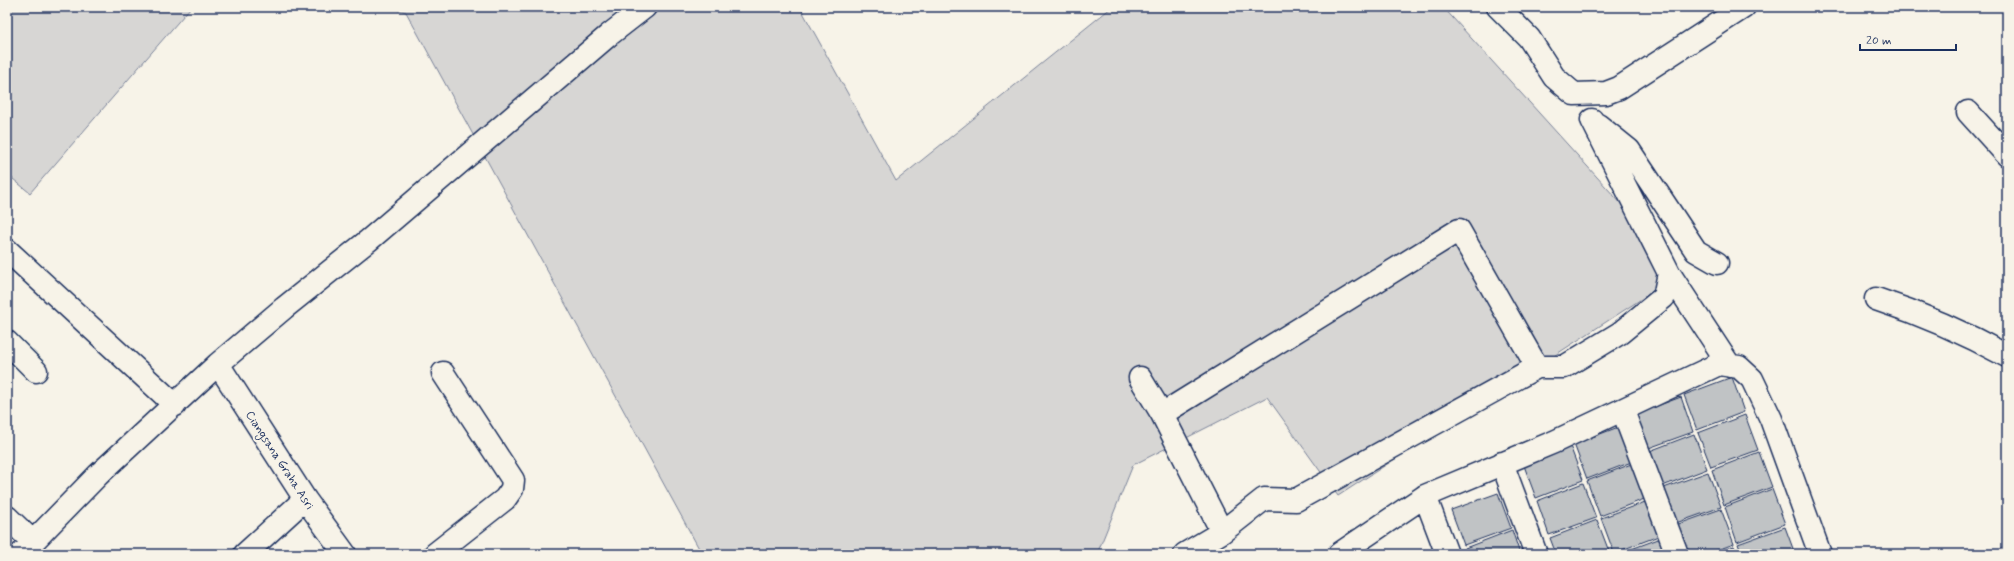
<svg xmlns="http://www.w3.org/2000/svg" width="2014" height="561" font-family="Mynerve,sans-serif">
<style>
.green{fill:#d7d6d4;stroke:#798299}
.building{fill:#c0c3c5;stroke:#1b2f5e}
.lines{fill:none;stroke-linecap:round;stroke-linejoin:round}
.minor-casing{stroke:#1b2f5e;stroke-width:25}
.minor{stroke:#f7f3e8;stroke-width:22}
.labels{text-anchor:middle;stroke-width:4;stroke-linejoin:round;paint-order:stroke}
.street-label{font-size:12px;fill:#1b2f5e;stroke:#f7f3e8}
</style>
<rect width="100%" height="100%" fill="#f7f3e8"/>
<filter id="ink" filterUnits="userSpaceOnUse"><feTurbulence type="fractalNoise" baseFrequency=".025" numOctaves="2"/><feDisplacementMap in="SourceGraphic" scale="8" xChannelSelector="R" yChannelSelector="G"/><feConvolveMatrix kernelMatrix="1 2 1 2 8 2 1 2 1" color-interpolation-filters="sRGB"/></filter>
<g filter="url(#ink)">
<path class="green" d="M7 7H191L30 193 7 174Z
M387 7H800L896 181 1112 7H1443L1683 272 1338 496 1267 397 1133 465 1097 554H702L406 12Z"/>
<path class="building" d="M1732 377 1744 412 1697 430 1684 395Z
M1681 397 1693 432 1646 449 1633 415Z
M1745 415 1758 450 1711 467 1698 433Z
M1621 426 1634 461 1587 479 1574 444Z
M1694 434 1707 469 1660 487 1647 452Z
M1570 446 1583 480 1536 498 1523 463Z
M1759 452 1772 487 1724 505 1712 470Z
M1634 463 1647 498 1600 516 1587 481Z
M1708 472 1721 507 1673 524 1661 489Z
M1583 483 1596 518 1549 535 1537 501Z
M1772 489 1785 524 1737 542 1725 507Z
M1498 493 1511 528 1464 545 1451 510Z
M1648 501 1661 535 1614 553 1601 518Z
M1721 509 1734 544 1706 554H1684L1673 526Z
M1597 520 1610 554H1556L1550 538Z
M1785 527 1795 554H1742L1738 544Z
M1512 530 1520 554H1467L1465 548Z
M1661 538 1667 554H1618Z
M1734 546 1737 554H1713Z"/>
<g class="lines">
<defs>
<path id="minor" d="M1498 7 1529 38 1554 77 1574 94 1606 93 1619 88 1744 7
M1968 112 2007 155
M1598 125 1629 150 1696 251 1717 263
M7 250 175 405
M1669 273 1730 366
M1876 299C1922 314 1965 333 2007 356
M7 342 36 371
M218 364 305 499 345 554
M1140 378 1162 414 1459 230 1537 367
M1623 411 1677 554
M1162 414 1222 532 1264 499 1296 500 1537 367H1564L1620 333 1664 297 1669 273 1592 120
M1502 463 1536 554
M1425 496 1447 554
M7 517 33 542
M21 554 98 475 218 364 284 308 369 240 609 35 645 7
M245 554 305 499
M435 554 505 499 512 489 513 480 443 373
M1185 554 1222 532
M1339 554 1425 496 1554 442 1719 364 1739 367 1752 379 1771 419 1820 554"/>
</defs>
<use href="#minor" class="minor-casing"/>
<use href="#minor" class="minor"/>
</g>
</g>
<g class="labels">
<g class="street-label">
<text transform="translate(280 460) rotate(57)" y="4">Ciangsana Graha Asri</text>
</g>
</g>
<rect width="2014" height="561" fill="none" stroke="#f7f3e8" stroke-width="24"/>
<rect x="12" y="12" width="1990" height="537" fill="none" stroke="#1b2f5e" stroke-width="1.5" filter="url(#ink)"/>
<path d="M1860 44v6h96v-6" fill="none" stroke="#1b2f5e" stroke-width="2"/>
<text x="1866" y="44" font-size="12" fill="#1b2f5e" stroke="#f7f3e8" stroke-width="3" paint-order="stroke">20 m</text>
</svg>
